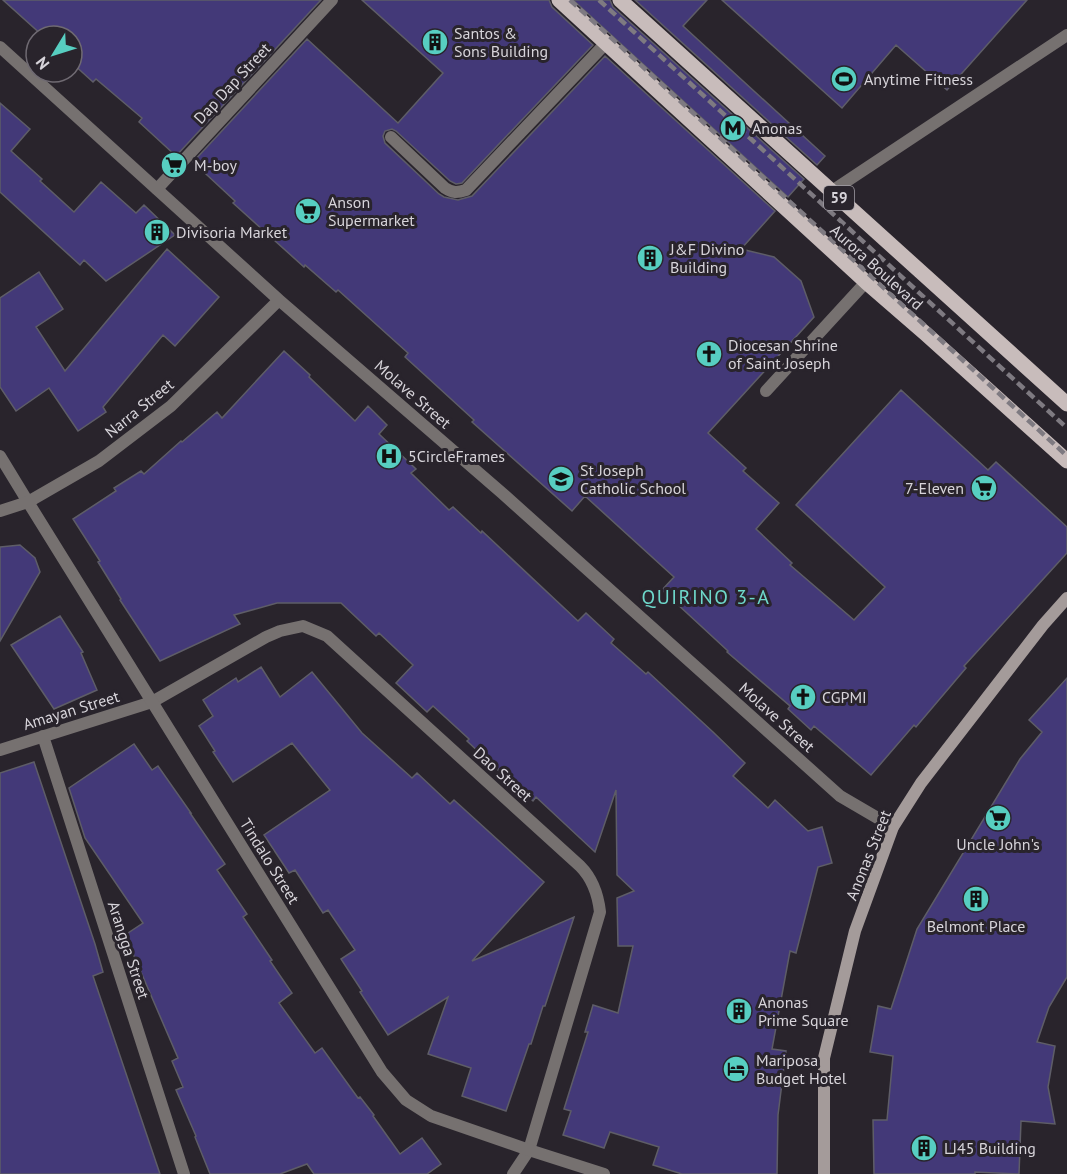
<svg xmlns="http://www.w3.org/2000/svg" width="1067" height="1174" font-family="'PT Sans',sans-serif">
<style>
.building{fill:#433978;stroke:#5e5d67;stroke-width:1.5}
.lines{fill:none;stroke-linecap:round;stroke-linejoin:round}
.service{stroke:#767170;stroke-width:12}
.minor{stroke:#767170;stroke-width:12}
.tertiary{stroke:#767170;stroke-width:12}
.secondary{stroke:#a49b9a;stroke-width:12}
.primary{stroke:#c8bcbb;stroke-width:15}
.rail{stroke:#7e7a81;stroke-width:4.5;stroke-dasharray:9 4.5;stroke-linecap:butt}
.labels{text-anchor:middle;stroke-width:6;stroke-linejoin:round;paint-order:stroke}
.shield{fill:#29242c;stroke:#a39fa6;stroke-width:1.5}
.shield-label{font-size:15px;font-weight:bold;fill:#d7d4da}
.poi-label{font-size:16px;fill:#d7d4da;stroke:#29242c;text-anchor:start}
.street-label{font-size:16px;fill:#d7d4da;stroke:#29242c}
.quarter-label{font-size:20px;letter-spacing:1.5px;fill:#6ed8cb;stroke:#29242c}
</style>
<rect width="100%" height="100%" fill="#29242c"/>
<path class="building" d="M3 0H321L176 156 139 122 142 118 96 79 93 82 72 63V36H43Z
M362 0H549L552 7 593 45 462 183 456 184 450 181 396 131 392 129 385 131 383 136 385 143 439 194 444 197 458 200 472 196 605 56 775 211 741 249 774 257 801 281 814 317 708 433 746 468 743 471 779 503 756 529 792 563 790 565 854 620 885 587 796 505 901 390 988 470 996 462 1067 527V553L964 666 966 668 916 727 914 725 871 775 814 726 811 730 788 709 790 706 727 652 728 651 662 590 674 577 585 496 572 511 472 422 474 420 405 357 408 353 338 290 336 292 305 265 304 267 233 203 235 201 193 162 307 39 398 123 443 73Z
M573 0H610L613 7 804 179 788 197Z
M635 0H707L683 26 825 156 817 165Z
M722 0H1027L947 90 896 45 842 108Z
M0 103 30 129 11 151 42 179 40 181 74 212 101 182 136 213 144 205 175 235 106 281 84 260 80 265 0 192Z
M167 249 219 297 175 346 163 335 103 407 106 412 78 431 49 388 16 411 0 387V298L39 272 63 309 36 327 65 371Z
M284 351 310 375 309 377 355 421 368 406 387 425 379 434 416 469 411 473 449 510 453 507 481 533 482 531 578 621 586 613 614 639 611 643 646 674 648 672 713 732 745 763 733 776 768 808 775 800 808 831 822 827 832 863 818 867 796 953 790 951 772 1049 786 1051 778 1115 777 1174H682L653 1165 659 1147 610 1132 604 1148 563 1135 571 1111 564 1109 588 1032H585L593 1005 618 1013 633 946H618L617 898 634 891 617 875 616 790 595 852 536 797 533 801 498 769V770L467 741 469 739 433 706 427 712 396 683 413 665 379 633 376 636 341 603H277L234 615 240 624 160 661 120 600 121 599 98 562 100 561 73 519 116 491 114 488 141 471 144 474 181 441 182 442 217 412 222 418Z
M20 545 35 558 40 572 0 641V547Z
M60 616 83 652 81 653 97 690 54 709 11 645Z
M261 667 280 697 312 672 362 733 412 778 417 773 450 804 454 800 544 882 472 961 574 917 545 1006H543L531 1044H529L506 1111 462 1096 471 1068 428 1054 448 997 388 1035 360 992 362 991 341 959 355 950 328 910 323 913 295 870 289 873 264 835 330 790 292 743 233 782 213 752 215 751 199 726 213 716 203 700 236 678 238 682Z
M1067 678V977L1049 1007 1037 1042 1055 1046 1048 1087 1055 1124 1021 1121 1019 1174 975 1172V1174H874L873 1120H887L893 1056 870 1052 878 1006 891 1009 917 929 1020 759 1042 732 1029 720Z
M134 744 152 770 158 766 191 813H190L225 864 217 870 247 914 243 917 272 960 270 961 292 993 279 1003 315 1053 322 1048 358 1098 360 1097 374 1115 373 1116 400 1154 422 1138 441 1164 427 1174H314L307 1164 280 1174H210L195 1137 196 1136 176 1090 183 1087 172 1061 178 1058 125 935 143 923 85 838 69 788Z
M34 762 95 944 103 972 93 976 160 1174H0V773Z"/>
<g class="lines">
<path class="service" d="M391 137 445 188C453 193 457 193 466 190L606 43
M157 189 332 0
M832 191 1067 35
M766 391 866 282"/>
<path class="minor" d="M0 456 28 502
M43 736 184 1174
M0 750 152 702 266 637 280 631 303 626 327 636 580 866C593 879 598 894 600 912L529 1150 513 1174"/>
<path class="tertiary" d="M0 47 279 300 502 493 840 796 893 827
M28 502 344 1011 382 1072 406 1100 431 1116 529 1150 604 1174
M0 511 28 502 99 461 171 406 279 300"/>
<path class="secondary" d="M824 1174V1058L855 931 893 827 921 783 1043 625 1067 598"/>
<path class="primary" d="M559 0 866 282 926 334 1067 461
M620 0 1067 404"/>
<path class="rail" d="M570 0 1067 456
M599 0 1067 428"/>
</g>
<defs>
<symbol id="building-disc" viewBox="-11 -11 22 22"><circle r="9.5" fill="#57cec1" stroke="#29242c"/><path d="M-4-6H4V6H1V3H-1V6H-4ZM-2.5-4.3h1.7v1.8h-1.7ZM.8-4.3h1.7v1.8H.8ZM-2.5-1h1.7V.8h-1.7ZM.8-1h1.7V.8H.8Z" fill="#111"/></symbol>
<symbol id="stadium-disc" viewBox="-11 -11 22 22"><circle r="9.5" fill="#57cec1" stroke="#29242c"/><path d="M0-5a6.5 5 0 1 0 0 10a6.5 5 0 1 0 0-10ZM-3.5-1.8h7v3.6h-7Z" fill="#111"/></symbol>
<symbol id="metro-disc" viewBox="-11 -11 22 22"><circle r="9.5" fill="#57cec1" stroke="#29242c"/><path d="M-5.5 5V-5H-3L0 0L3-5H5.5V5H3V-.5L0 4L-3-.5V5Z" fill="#111"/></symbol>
<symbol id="supermarket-disc" viewBox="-11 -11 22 22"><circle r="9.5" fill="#57cec1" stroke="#29242c"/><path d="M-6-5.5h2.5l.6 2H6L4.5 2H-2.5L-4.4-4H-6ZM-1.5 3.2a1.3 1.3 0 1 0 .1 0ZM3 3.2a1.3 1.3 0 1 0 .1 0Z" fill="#111"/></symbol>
<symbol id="church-disc" viewBox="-11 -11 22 22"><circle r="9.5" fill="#57cec1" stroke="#29242c"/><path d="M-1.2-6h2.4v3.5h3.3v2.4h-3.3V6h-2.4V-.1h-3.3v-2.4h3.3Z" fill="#111"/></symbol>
<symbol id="hospital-disc" viewBox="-11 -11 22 22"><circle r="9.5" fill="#57cec1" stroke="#29242c"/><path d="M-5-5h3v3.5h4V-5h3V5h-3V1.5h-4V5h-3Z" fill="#111"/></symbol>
<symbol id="school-disc" viewBox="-11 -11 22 22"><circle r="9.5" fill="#57cec1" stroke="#29242c"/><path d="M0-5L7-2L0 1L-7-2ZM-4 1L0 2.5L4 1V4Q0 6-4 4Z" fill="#111"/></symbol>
<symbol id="hotel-disc" viewBox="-11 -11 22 22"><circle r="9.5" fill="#57cec1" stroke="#29242c"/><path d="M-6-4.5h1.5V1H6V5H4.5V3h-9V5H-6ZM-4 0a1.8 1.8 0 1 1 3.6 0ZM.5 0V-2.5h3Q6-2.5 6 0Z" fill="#111"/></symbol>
</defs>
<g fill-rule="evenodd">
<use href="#building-disc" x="420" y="27" width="30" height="30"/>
<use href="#stadium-disc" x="829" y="64" width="30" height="30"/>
<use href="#metro-disc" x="718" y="113" width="30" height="30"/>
<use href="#supermarket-disc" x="159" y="150" width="30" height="30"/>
<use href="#supermarket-disc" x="293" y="196" width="30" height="30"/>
<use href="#building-disc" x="142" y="217" width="30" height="30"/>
<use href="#building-disc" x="635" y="243" width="30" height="30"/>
<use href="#church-disc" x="694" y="339" width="30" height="30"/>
<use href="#hospital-disc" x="374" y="441" width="30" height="30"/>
<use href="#school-disc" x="546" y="464" width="30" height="30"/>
<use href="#supermarket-disc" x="969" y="473" width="30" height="30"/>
<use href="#church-disc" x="788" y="682" width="30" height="30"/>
<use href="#supermarket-disc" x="983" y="803" width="30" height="30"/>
<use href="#building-disc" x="961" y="884" width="30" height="30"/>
<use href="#building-disc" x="724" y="996" width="30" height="30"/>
<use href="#hotel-disc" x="721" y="1054" width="30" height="30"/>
<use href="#building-disc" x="909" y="1133" width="30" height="30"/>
</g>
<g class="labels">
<rect class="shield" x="824" y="186" width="30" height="24" rx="4.5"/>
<g class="shield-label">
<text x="839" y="203">59</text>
</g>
<g class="poi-label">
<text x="454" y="39">Santos &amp;<tspan x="454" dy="18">Sons Building</tspan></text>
<text x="864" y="85">Anytime Fitness</text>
<text x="752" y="134">Anonas</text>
<text x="194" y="171">M-boy</text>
<text x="328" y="208">Anson<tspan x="328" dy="18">Supermarket</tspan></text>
<text x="176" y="238">Divisoria Market</text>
<text x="670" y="255">J&amp;F Divino<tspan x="670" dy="18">Building</tspan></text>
<text x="728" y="351">Diocesan Shrine<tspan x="728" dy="18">of Saint Joseph</tspan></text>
<text x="408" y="462">5CircleFrames</text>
<text x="580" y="476">St Joseph<tspan x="580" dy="18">Catholic School</tspan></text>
<text x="964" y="494" text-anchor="end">7-Eleven</text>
<text x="822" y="703">CGPMI</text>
<text x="998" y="850" text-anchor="middle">Uncle John's</text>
<text x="976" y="932" text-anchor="middle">Belmont Place</text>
<text x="758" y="1008">Anonas<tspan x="758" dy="18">Prime Square</tspan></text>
<text x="756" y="1066">Mariposa<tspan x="756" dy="18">Budget Hotel</tspan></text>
<text x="944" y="1154">LJ45 Building</text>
</g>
<g class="street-label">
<text transform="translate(232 83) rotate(-47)" y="6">Dap Dap Street</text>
<text transform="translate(877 267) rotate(42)" y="6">Aurora Boulevard</text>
<text transform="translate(413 394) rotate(41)" y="6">Molave Street</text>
<text transform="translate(139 408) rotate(-39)" y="6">Narra Street</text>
<text transform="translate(71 710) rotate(-17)" y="6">Amayan Street</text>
<text transform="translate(777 717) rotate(42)" y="6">Molave Street</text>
<text transform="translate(503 774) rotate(42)" y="6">Dao Street</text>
<text transform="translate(868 855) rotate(-68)" y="6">Anonas Street</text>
<text transform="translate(270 861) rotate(58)" y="6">Tindalo Street</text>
<text transform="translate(129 950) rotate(72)" y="6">Arangga Street</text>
</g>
<g class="quarter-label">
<text x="706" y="604">QUIRINO 3-A</text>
</g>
</g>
<g transform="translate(54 54) rotate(232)"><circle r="28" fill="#29242c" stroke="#6f6a72" stroke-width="1.5"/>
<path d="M0-4.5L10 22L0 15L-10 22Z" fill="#57cec1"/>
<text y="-9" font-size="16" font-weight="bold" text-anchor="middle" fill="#d7d4da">N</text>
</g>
</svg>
